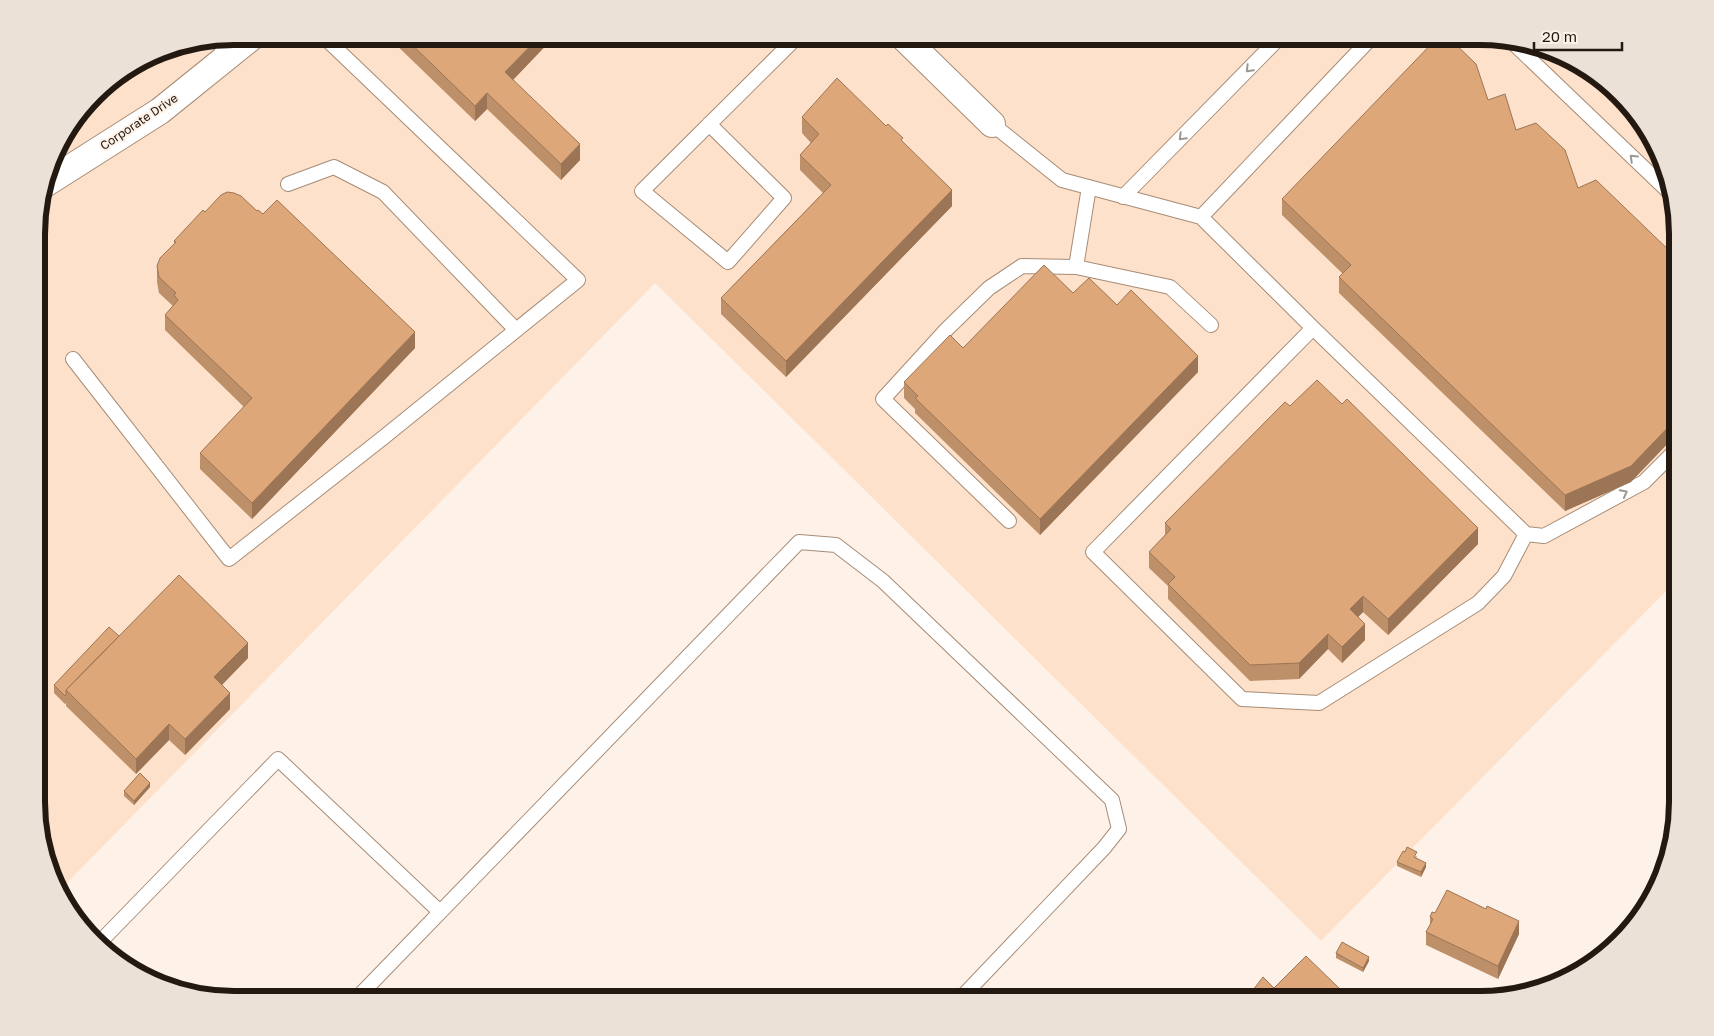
<svg xmlns="http://www.w3.org/2000/svg" width="1714" height="1036" font-family="'Golos Text',sans-serif">
<style>
.built{fill:#fee1ca}
.lines{fill:none;stroke-linecap:round;stroke-linejoin:round}
.service-casing{stroke:#a78c76;stroke-width:16}
.minor-casing{stroke:#a78c76;stroke-width:28}
.service{stroke:#fff;stroke-width:14}
.minor{stroke:#fff;stroke-width:26}
.wall{fill:#be9069}
.shaded-wall{fill:#9b7555}
.building{fill:#dda77a;stroke:#9b7555}
.oneway{stroke:#9c9893}
.labels{text-anchor:middle;stroke-width:4;stroke-linejoin:round;paint-order:stroke}
.street-label{font-size:12px;fill:#231910;stroke:#fef2e8}
.rim{fill:none;stroke:#231910;stroke-width:6}
</style>
<rect width="100%" height="100%" fill="#fef2e8"/>
<path class="built" d="M234 36H1480L1531 43 1579 63 1620 94 1651 135 1677 221V580L1321 941 655 283 61 889 38 827V209L57 146 103 86 159 51Z"/>
<g class="lines">
<defs>
<path id="service" d="M216 40 230 55
M1510 40 1669 192
M709 124 784 198 728 262 642 191 798 36
M992 124 1062 180 1201 217 1313 328 1093 552 1242 699 1319 703 1478 603 1504 576 1526 534
M288 184 334 167 383 192 516 330
M1089 187 1076 267 1170 287 1211 325
M1123 197 1281 36
M1201 217 1373 36
M1313 328 1526 534 1544 536 1644 482 1677 449
M73 359 229 559 384 437 578 280 323 36
M1009 521 883 399 947 329 989 288 1022 266 1076 267
M101 941 278 759 440 912
M355 1000 799 542 836 545 883 581 1112 800 1119 829 1104 848 959 1000"/>
<path id="minor" d="M902 36 992 124
M45 184 160 111 253 36"/>
</defs>
<use href="#service" class="service-casing"/>
<use href="#minor" class="minor-casing"/>
<use href="#service" class="service"/>
<use href="#minor" class="minor"/>
</g>
<path class="wall" d="M387 36H555L513 80 580 160 561 180 487 109 475 121Z
M1488 100 1516 130 1631 482 1565 511 1339 293V277L1343 274 1282 215V199Z
M802 117 903 142 952 206 786 377 721 314V298L823 193 800 170V155L811 143 802 133Z
M257 211 415 348 252 519 200 469V453L244 407 165 330V315L173 306 159 293 157 282V266L174 244V241L205 212Z
M1073 293 1117 305 1198 372 1040 535 915 413V409L904 398V382L963 348Z
M1290 406 1478 544 1388 635 1363 612 1358 617 1365 640 1342 663 1328 649 1299 679 1250 681 1168 599V586L1149 568V552L1165 535V523Z
M119 636 248 658 222 685 230 709 185 755 169 740 136 774 66 706V703L65 704 54 693V685Z
M150 787 134 805 124 796V791Z
M1417 856 1416 858 1426 867 1421 877 1397 866V862Z
M1486 909 1519 934 1498 979 1426 945V932L1430 925V917L1435 913Z
M1336 953 1369 961 1363 972 1336 958Z"/>
<path class="shaded-wall" d="M540 36H555L505 88V72Z
M487 93V109L475 121V106Z
M580 144V160L561 180V164Z
M952 190V206L786 377V361Z
M415 332V348L252 519V503Z
M1198 356V372L1040 535V519Z
M1677 418V434L1631 482 1565 511V495Z
M1478 528V544L1388 635V619Z
M1363 596V612L1350 625V609Z
M1365 624V640L1342 663V647Z
M1328 634V649L1299 679V663Z
M248 643V658L214 693V677Z
M230 693V709L185 755V739Z
M169 724V740L136 774V759Z
M150 783V787L134 805V801Z
M1426 863V867L1421 877V872Z
M1519 921V934L1498 979V966Z
M1369 957V961L1363 972V968Z
M1341 990V999H1332Z"/>
<path class="building" d="M403 36H540L505 72 580 144 561 164 487 93 475 106Z
M1439 36H1447L1476 64 1488 100 1505 94 1516 130 1536 123 1565 150 1578 188 1596 180 1677 258V418L1631 466 1565 495 1339 277 1351 265 1282 199Z
M837 78 886 126 888 124 903 138 901 140 952 190 786 361 721 298 831 185 800 155 819 134 802 117Z
M227 192 234 193 241 196 257 211 258 210 263 214 277 200 415 332 252 503 200 453 252 398 165 315 178 300 174 295 176 293 159 277 157 266 160 258 176 242 174 241 203 210 205 212 221 195Z
M1044 265 1073 293 1089 278 1117 305 1131 290 1198 356 1040 519 915 398 918 396 904 382 950 335 963 348Z
M1317 380 1342 404 1347 399 1478 528 1388 619 1363 596 1350 609 1365 624 1342 647 1328 634 1299 663 1250 665 1168 584 1175 577 1149 552 1171 529 1165 523 1285 402 1290 406Z
M179 575 248 643 214 677 230 693 185 739 169 724 136 759 66 690Z
M109 627 119 636 66 690V695L65 696 54 685Z
M140 773 150 783 134 801 124 791Z
M1407 847 1417 852 1414 857 1426 863 1421 872 1397 862 1403 851 1405 852Z
M1447 890 1486 909 1487 906 1519 921 1498 966 1426 932 1433 919 1430 917 1432 912 1435 913Z
M1342 942 1369 957 1363 968 1336 953Z
M1306 956 1341 990 1332 999H1246L1263 977 1274 988Z"/>
<defs><path id="oneway-chevron" d="M-2-3.5L2.5 0L-2 3.5" fill="none" stroke-width="1.6" stroke-linecap="round" stroke-linejoin="round" transform="scale(1.25)"/></defs>
<g class="oneway">
<use href="#oneway-chevron" transform="translate(1249 69) rotate(135)"/>
<use href="#oneway-chevron" transform="translate(1182 137) rotate(135)"/>
<use href="#oneway-chevron" transform="translate(1633 158) rotate(-136)"/>
<use href="#oneway-chevron" transform="translate(1624 493) rotate(-28)"/>
</g>
<g class="labels">
<g class="street-label">
<text transform="translate(139 122) rotate(-34)" y="4">Corporate Drive</text>
</g>
</g>
<path d="M0 0H1714V1036H0ZM234 45H1480A189 189 0 0 1 1669 234V802A189 189 0 0 1 1480 991H234A189 189 0 0 1 45 802V234A189 189 0 0 1 234 45Z" fill="#ece1d7" fill-rule="evenodd"/>
<path class="rim" d="M234 45H1480A189 189 0 0 1 1669 234V802A189 189 0 0 1 1480 991H234A189 189 0 0 1 45 802V234A189 189 0 0 1 234 45Z"/>
<path d="M1534 42v8h88v-8" fill="none" stroke="#231910" stroke-width="2.5"/>
<text x="1542" y="42" font-size="15" fill="#231910" stroke="#fef2e8" stroke-width="4" paint-order="stroke">20 m</text>
</svg>
